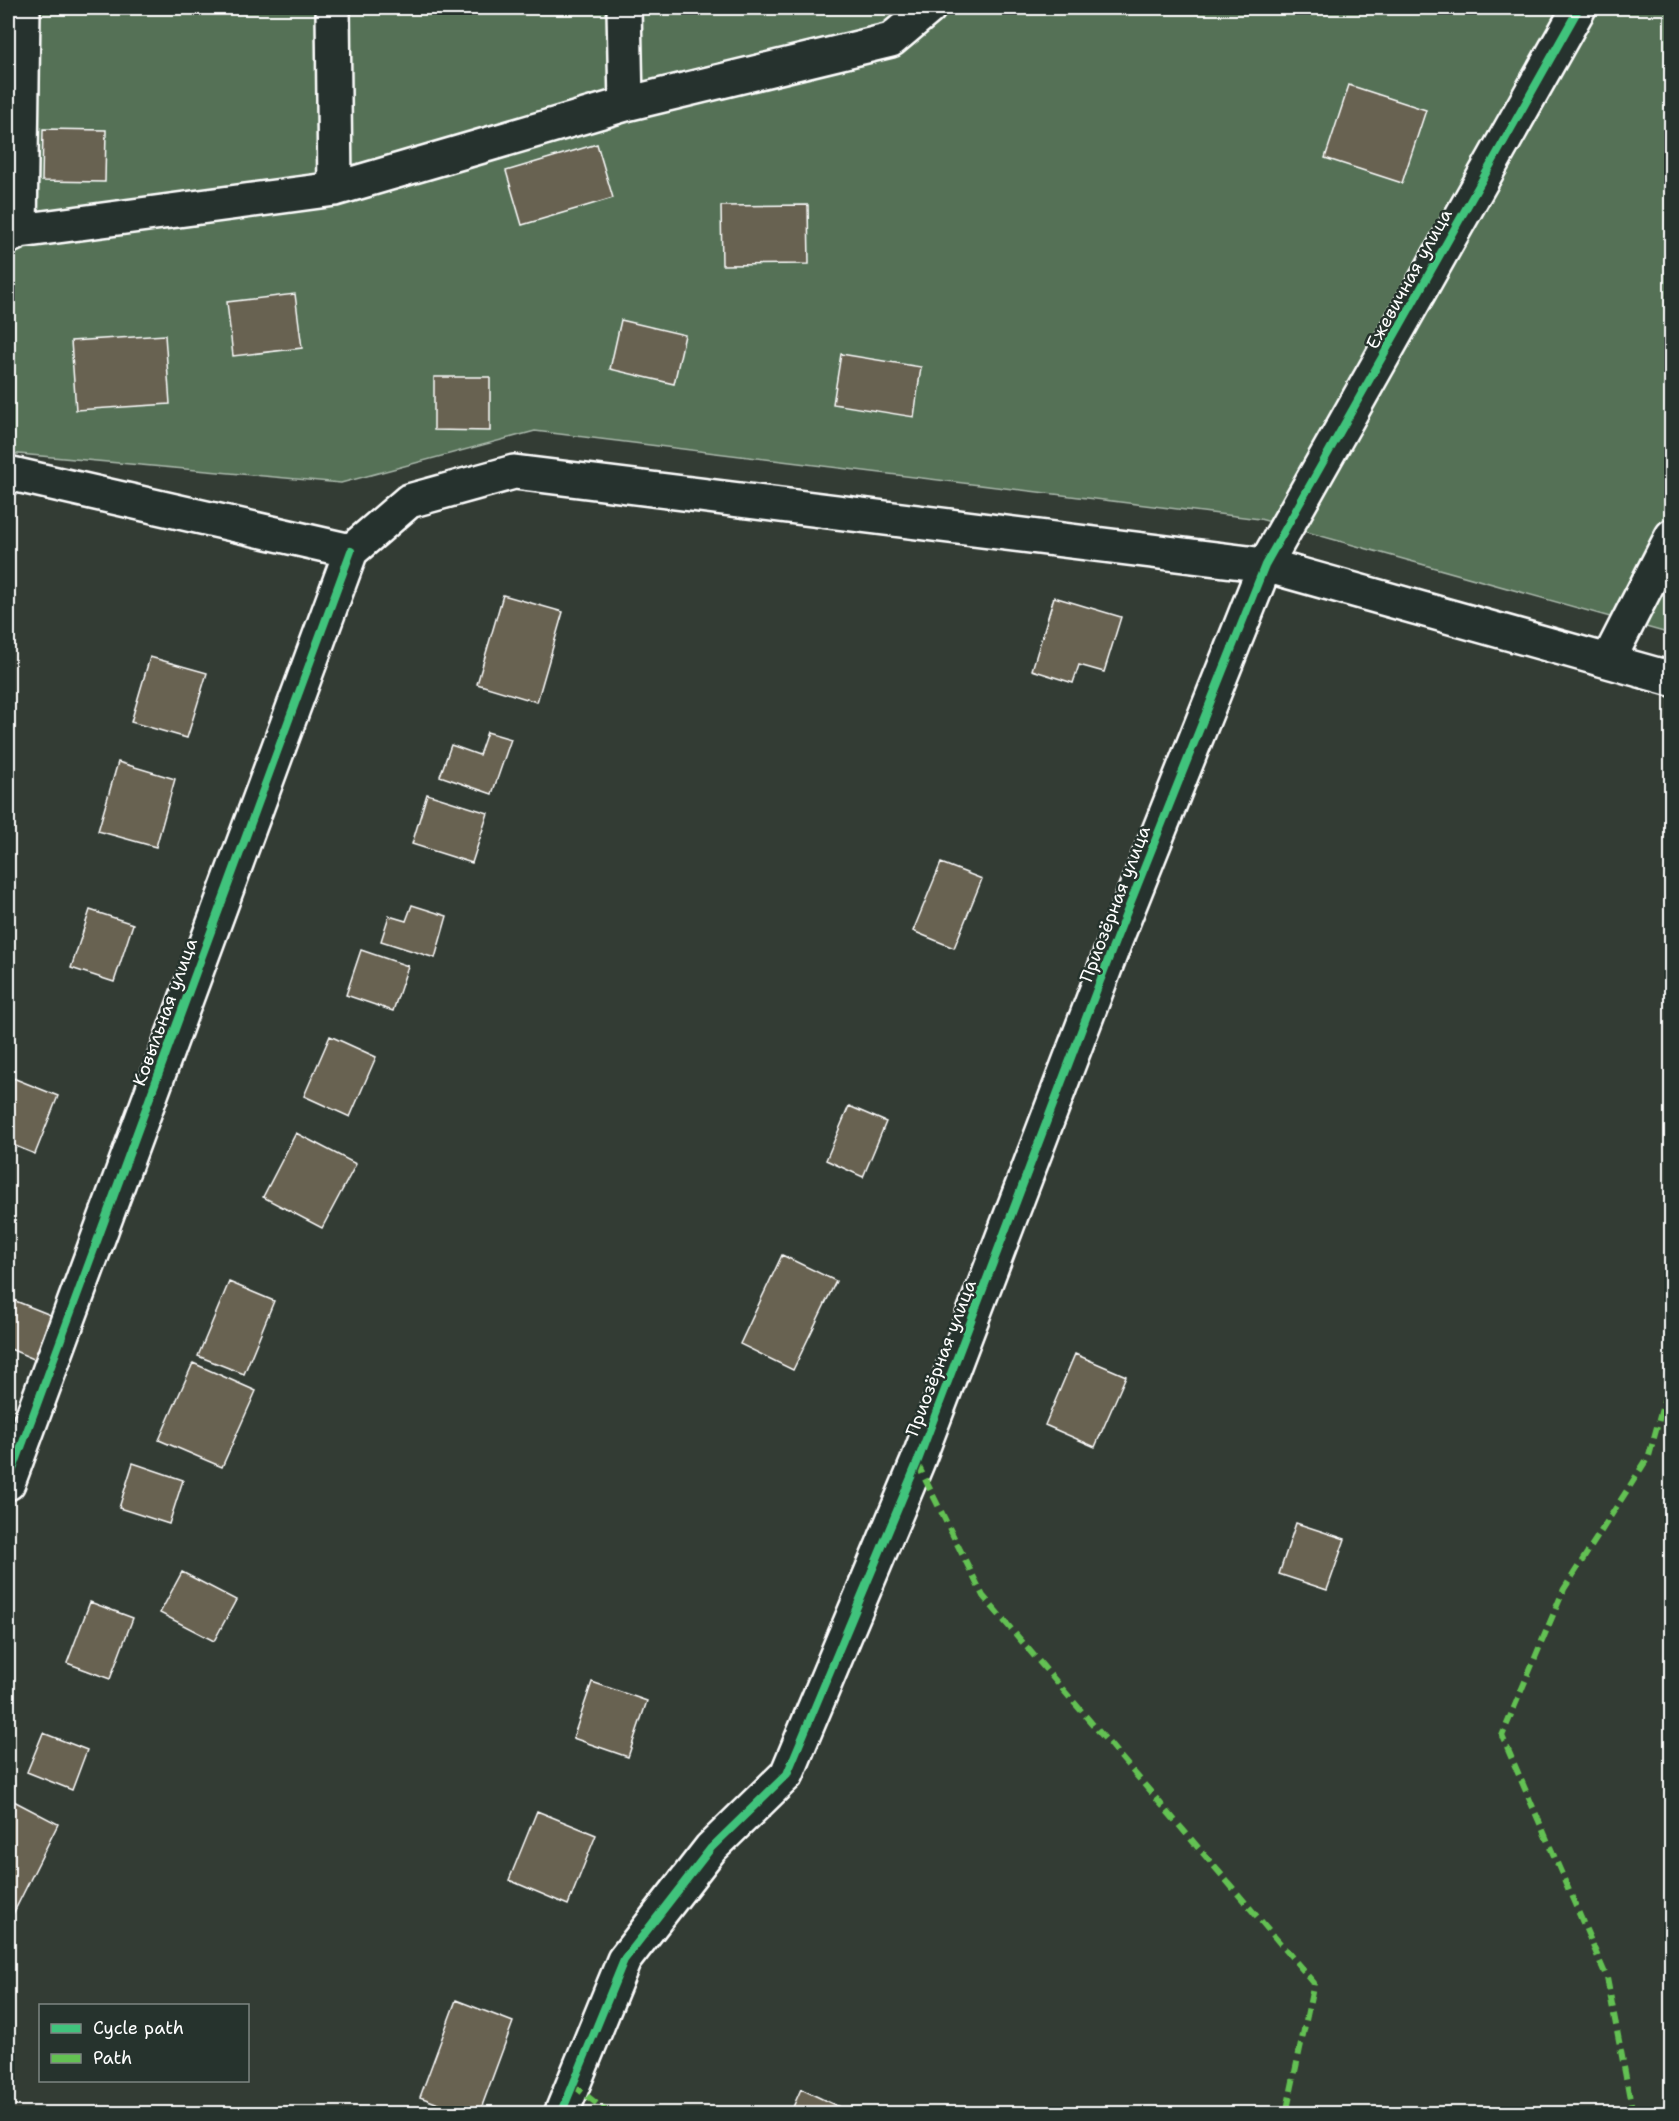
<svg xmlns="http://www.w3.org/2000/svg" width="1679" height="2121" font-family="'Shantell Sans',sans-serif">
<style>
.green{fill:#557157;stroke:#aab8ab;stroke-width:1.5}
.building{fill:#686251;stroke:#fff;stroke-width:1.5}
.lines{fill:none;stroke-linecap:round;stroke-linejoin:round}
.minor-casing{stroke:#fff;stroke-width:38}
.minor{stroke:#26332d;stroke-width:33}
.quiet{stroke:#63c152;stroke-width:6;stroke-dasharray:12 6;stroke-linecap:butt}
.cycleway-casing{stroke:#26332d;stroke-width:11}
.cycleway{stroke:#40c37c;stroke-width:8}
.labels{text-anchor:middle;stroke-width:5;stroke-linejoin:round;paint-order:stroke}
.street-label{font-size:18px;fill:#fff;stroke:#26332d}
</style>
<rect width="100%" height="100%" fill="#333c34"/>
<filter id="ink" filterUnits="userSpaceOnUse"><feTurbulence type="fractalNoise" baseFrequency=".0167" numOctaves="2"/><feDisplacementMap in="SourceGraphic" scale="12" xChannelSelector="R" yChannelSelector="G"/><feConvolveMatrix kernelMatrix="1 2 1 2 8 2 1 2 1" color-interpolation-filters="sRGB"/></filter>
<g filter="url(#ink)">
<path class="green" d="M8 8H1671V634L1260 519 535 431 341 483 8 453Z"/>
<path class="building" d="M1349 85 1426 110 1402 183 1325 158Z
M43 129 106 130 105 182 42 181Z
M597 144 613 198 522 225 506 171Z
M808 205 809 264 722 265 721 206Z
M295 294 302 348 233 356 227 302Z
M621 320 685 335 674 384 610 369Z
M165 335 170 404 76 410 71 341Z
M841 354 921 367 914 417 833 404Z
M434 377H490V431L434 430Z
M503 595 563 612 537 702 477 684Z
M1054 597 1121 617 1104 672 1079 665 1073 683 1032 670Z
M150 657 207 673 187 738 131 722Z
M487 732 511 739 492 794 440 776 451 745 479 755Z
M118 762 175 779 156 847 98 831Z
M427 794 488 813 472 863 412 844Z
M941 863 982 879 954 948 913 931Z
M412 905 447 916 435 958 381 941 389 916 406 921Z
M90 910 133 924 114 982 71 968Z
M361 950 408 966 393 1011 346 995Z
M330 1036 376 1057 350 1117 304 1096Z
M8 1076 58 1096 35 1154 8 1143Z
M849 1106 886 1122 863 1177 826 1160Z
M296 1133 356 1164 322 1228 263 1197Z
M782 1255 836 1281 793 1370 740 1344Z
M229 1282 274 1301 244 1374 198 1356Z
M8 1298 53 1316 36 1360 8 1348Z
M1075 1354 1126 1376 1095 1447 1045 1425Z
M193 1363 256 1391 222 1467 159 1440Z
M133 1463 183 1480 169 1524 119 1508Z
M1296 1523 1345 1539 1327 1590 1279 1574Z
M182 1572 236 1600 214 1641 160 1613Z
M90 1602 133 1618 110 1679 67 1663Z
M592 1682 647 1701 628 1757 573 1738Z
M43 1733 87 1750 72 1790 27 1772Z
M8 1798 58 1824 10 1920 8 1919Z
M537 1811 596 1835 568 1905 509 1880Z
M456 2000 513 2022 479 2114H465L420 2097Z
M801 2089 852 2113V2114H790Z"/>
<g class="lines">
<defs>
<path id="minor" d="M333 8 335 189
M624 8 626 104
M20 231 23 8
M8 237 20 231 335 189 626 104 891 40 929 8
M8 473 351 551 409 501 514 472 1265 565 1672 679
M1608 661 1672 536
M8 1483 351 551
M561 2114 624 1960 711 1848 787 1774 917 1463 1116 939 1265 565 1579 8"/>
</defs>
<use href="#minor" class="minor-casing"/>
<use href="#minor" class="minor"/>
<path class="quiet" d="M917 1463 983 1596 1314 1983 1286 2114
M573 2085 610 2114
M1633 2114 1607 1978 1502 1736 1564 1589 1649 1456 1672 1372"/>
<defs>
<path id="cycleway" d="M8 1483 351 551
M561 2114 624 1960 711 1848 787 1774 917 1463 1116 939 1265 565 1579 8"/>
</defs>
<use href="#cycleway" class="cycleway-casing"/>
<use href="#cycleway" class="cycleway"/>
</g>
</g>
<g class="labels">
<g class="street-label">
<text transform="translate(1409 279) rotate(-61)" y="6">Ежевичная улица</text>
<text transform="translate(1115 904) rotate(-69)" y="6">Приозёрная улица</text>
<text transform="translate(165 1012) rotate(-70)" y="6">Ковыльная улица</text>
<text transform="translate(941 1358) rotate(-69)" y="6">Приозёрная улица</text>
</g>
</g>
<rect width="1679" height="2121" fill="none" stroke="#26332d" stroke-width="30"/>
<rect x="15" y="15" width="1649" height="2091" fill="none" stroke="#fff" stroke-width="2" filter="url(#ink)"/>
<rect x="39" y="2004" width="210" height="78" fill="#26332d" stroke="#7d8581" stroke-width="1.5"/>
<rect x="51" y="2024" width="30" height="9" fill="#40c37c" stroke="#7d8581" stroke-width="1.5"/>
<text x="93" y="2034" font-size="18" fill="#ffffff">Cycle path</text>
<rect x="51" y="2054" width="30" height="9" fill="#63c152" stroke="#7d8581" stroke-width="1.5"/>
<text x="93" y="2064" font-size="18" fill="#ffffff">Path</text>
</svg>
